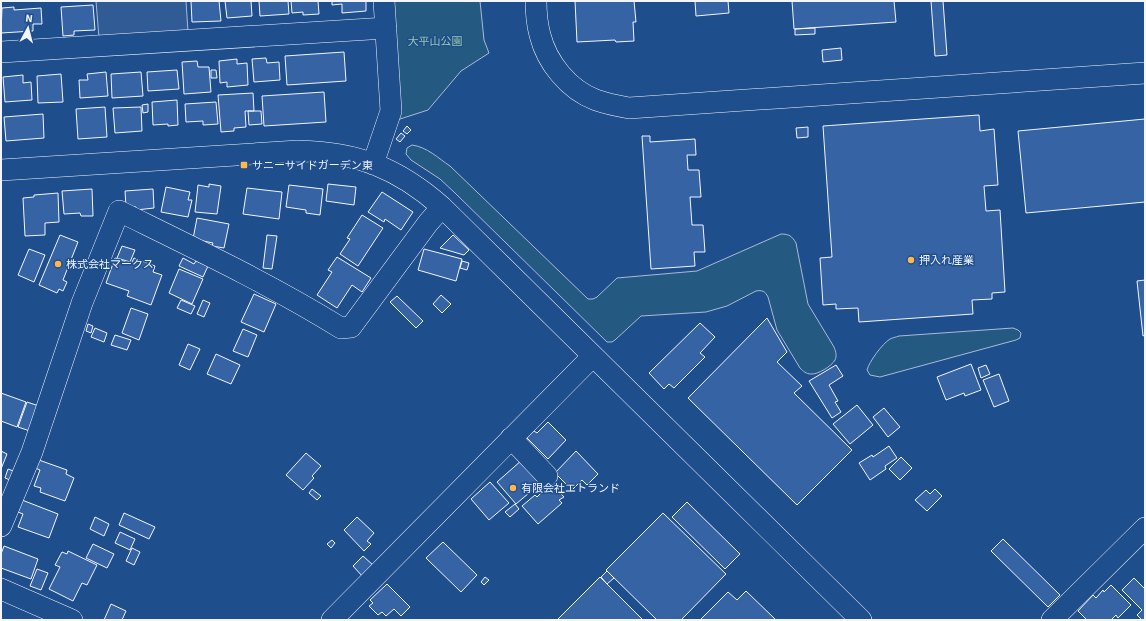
<svg xmlns="http://www.w3.org/2000/svg" width="1146" height="621" font-family="'Source Sans 3','Noto Sans JP',sans-serif">
<style>
.green{fill:#245a82;stroke:#a8bbd7}
.parking{fill:#305b95;stroke:#a8bbd7}
.building{fill:#3563a3;stroke:#f2f6ff}
.lines{fill:none;stroke-linecap:round;stroke-linejoin:round}
.minor-casing{stroke:#f2f6ff;stroke-width:22}
.minor{stroke:#1f4e8c;stroke-width:21}
.poi-dot{fill:#ffb74d;stroke:#1f4e8c;stroke-width:1.5}
.labels{text-anchor:middle;stroke-width:3;stroke-linejoin:round;paint-order:stroke}
.park-label{font-size:11px;fill:#97c8a6;stroke:#1f4e8c}
.poi-label{font-size:11px;fill:#f2f6ff;stroke:#1f4e8c;text-anchor:start}
</style>
<rect width="100%" height="100%" fill="#1f4e8c"/>
<path class="green" d="M392 1H480L484 40 489 53 461 71 428 110 397 120Z
M412 145C427 147 438 158 450 166L588 299H593L597 297 617 278 697 271 781 234C789 234 792 236 796 243L808 304 834 347C836 352 837 356 835 360 832 366 817 375 811 374 806 374 803 371 800 368L777 330 768 297C765 291 762 290 756 291L727 306 706 312 641 316 615 340 612 342H607L455 193 440 179 411 160 406 154 407 148Z
M1013 328 1018 330 1021 333 1020 338 1016 340 880 377 870 375 867 370C869 362 882 344 890 339 892 338 896 337 899 336Z"/>
<path class="parking" d="M96 1H186L188 32 99 38Z"/>
<path class="building" d="M191 1H219L221 21 192 22Z
M225 1H251L252 16 227 18Z
M259 1H288L289 14 260 16Z
M291 1H318L319 14 303 15V12L292 13Z
M332 1H366V11L342 13V4L332 5Z
M575 1H634L636 22H633L634 41 616 42 615 40 577 42Z
M695 1H728L729 13 696 16Z
M792 1H894L896 22 794 29Z
M931 1H943L947 55 935 56Z
M93 5 95 30 74 31V35L63 36 61 7Z
M14 7V10L41 8 42 24H33V31L1 33 2 8Z
M815 28V34L795 35V29Z
M841 48 842 60 823 62 822 50Z
M344 52 346 81 287 85 285 56Z
M266 58 267 63 279 62 280 80 254 82 252 59Z
M237 59V64L247 63 248 85 227 87V82L220 83 219 61Z
M197 61 198 67H209L211 92 184 94 182 62Z
M177 70 179 89 148 91 147 72Z
M211 70H216L217 78H211Z
M106 72 108 96 80 98 79 80H88L87 74Z
M141 72 143 96 112 98 111 74Z
M61 74 63 102 38 103 37 76Z
M23 75V83L31 82 32 100 5 102 3 77Z
M324 92 326 122 264 126 262 96Z
M253 93 254 111H245L246 127 234 128V131L221 132 218 95Z
M177 100 178 125 168 126V124L153 125 152 102Z
M216 102 218 124 203 125V121L186 122 185 104Z
M148 104V112L143 113 142 105Z
M105 107 107 137 78 139 76 109Z
M141 107 142 131 115 133 113 108Z
M248 111H261L262 124 249 125Z
M43 114 44 138 6 141 4 117Z
M979 115 980 131 994 129 998 185 984 186 986 211 1000 210 1005 292 992 293V299L972 300 973 314 859 322 858 308 836 309V304L823 305 820 258 832 257 823 126Z
M1145 119V202L1026 213 1018 131Z
M407 126 411 130 407 134 403 131Z
M808 127V137L797 138 796 128Z
M401 133 405 136 400 142 396 139Z
M642 136H650V142L695 139 696 155H687L688 170H699L701 197H690L692 225H703L705 252H694L695 266 651 269Z
M209 184 221 186 217 214 195 212 198 185 209 187Z
M328 184 356 187 354 205 326 201Z
M289 185 323 189 320 215 306 213V210L286 207Z
M166 187 190 192 188 200H192L188 217 161 212Z
M247 188 282 192 279 219 243 214Z
M92 189 93 216H81L80 213 64 214 62 191Z
M153 189 154 208 136 210V207H126L125 191Z
M382 192 413 212 401 230 385 219 384 222 368 212Z
M58 193 59 222 45 223V235L25 236 23 198 34 197V195Z
M362 215 383 228 358 266 340 254 350 239 347 238Z
M197 218 229 224 224 248 212 246 213 243 193 239Z
M60 235 78 242 63 280 67 282 63 291 59 289 57 293 39 285Z
M267 235 277 236 272 269 263 268Z
M453 235 469 250 464 255 440 248Z
M122 246 135 250 130 262 117 258Z
M29 249 45 255 34 282 18 275Z
M424 249 462 259 456 281 418 270Z
M337 257 371 278 362 292 352 285 337 308 317 295 332 272 328 270Z
M115 258 131 264 134 258 155 266 153 272 162 275 151 305 127 296 129 291 106 283Z
M183 258 194 264 196 261 208 266 203 277 179 266Z
M462 261 469 263 467 270 460 268Z
M179 269 203 279 192 304 169 293Z
M1145 280V335L1143 336 1137 281Z
M254 294 276 304 264 332 241 322Z
M441 295 451 304 442 313 433 304Z
M397 296 423 321 416 328 390 302Z
M181 300 195 306 191 314 177 308Z
M203 300 210 303 204 317 197 314Z
M131 308 148 314 139 340 122 333Z
M767 318 787 352 777 362 802 386 794 393 852 450 797 505 688 398Z
M700 323 715 337 700 353 705 357 674 388 669 384 664 389 649 373Z
M88 324 93 326 91 333 86 331Z
M95 328 107 333 104 342 91 337Z
M243 329 257 335 248 357 233 351Z
M115 335 131 340 127 350 111 345Z
M188 344 200 349 190 370 179 365Z
M216 354 240 365 231 384 207 374Z
M971 364 981 390 965 396 964 393 946 400 937 377Z
M836 365 843 376 829 385 838 401 835 402 841 412 832 418 809 381Z
M986 365 990 374 981 378 978 368Z
M999 374 1009 401 994 407 983 380Z
M1 393 26 402 17 427 1 421Z
M27 402 39 406 30 431 18 427Z
M857 405 873 425 850 444 833 424Z
M884 408 900 427 888 437 873 417Z
M548 422 566 440 548 459 527 438 534 431 537 433Z
M889 446 897 458 885 466 886 469 870 480 859 463 872 455 873 457Z
M1 451 7 454 1 469Z
M576 451 598 474 587 485 582 480 572 490 555 473Z
M306 453 321 466 312 476 314 478 303 490 286 475Z
M901 457 912 468 900 480 889 469Z
M36 459 67 470 66 474 74 478 65 501 40 492 41 488 34 486 40 470 33 467Z
M522 460 542 482 516 504 497 482Z
M8 469 16 472 13 481 5 478Z
M490 482 509 503 489 520 471 499Z
M553 485 564 497 559 500 562 503 538 524 522 506 535 495 537 497 547 487 549 489Z
M312 489 321 496 317 500 309 493Z
M935 489 942 496 927 511 915 500 926 490 930 494Z
M22 500 58 514 49 538 18 527 23 514 18 512Z
M687 502 740 554 725 569 672 517Z
M515 504 519 509 510 517 505 512Z
M124 513 155 527 149 539 119 525Z
M663 513 726 574 681 620H657L606 570Z
M95 517 109 524 104 536 90 529Z
M357 517 374 533 367 541 371 544 364 551 344 530Z
M120 532 135 539 130 550 115 543Z
M1003 539 1060 595 1048 607 991 551Z
M332 540 335 543 331 548 327 544Z
M443 542 477 575 461 592 426 558Z
M93 544 114 554 107 568 86 558Z
M4 546 38 559 31 579 1 568V554Z
M132 548 140 552 134 565 126 561Z
M68 551 97 565 87 585 82 583 73 601 49 589 60 567 55 565 62 552 67 554Z
M363 556 374 566 363 577 353 566Z
M37 569 48 573 41 590 30 586Z
M607 571 614 578 607 584 601 577Z
M485 577 489 580 484 585 481 582Z
M600 577 643 620H557Z
M1134 578 1145 589V620H1142L1137 615 1142 610 1122 590Z
M387 584 410 607 401 616 394 609 386 616 382 612 378 615 369 606 373 603 370 600Z
M1111 585 1131 605 1118 618 1116 615 1111 620H1087L1078 611 1093 595 1096 598 1103 590 1104 592Z
M746 591 776 620H700L728 592 737 600Z
M111 604 126 611 122 620H104Z"/>
<g class="lines">
<defs>
<path id="minor" d="M536 1C536 12 537 24 540 35 547 63 569 90 596 100 607 104 618 106 629 108L1145 73
M1 52 386 28
M373 164 391 111 384 1
M1 170 298 151C357 152 398 168 442 207L861 620
M511 438 547 476
M1 526 32 452 82 303 119 211C194 248 270 284 341 328L351 327 428 223 442 207
M1 589 72 620
M332 620 593 356
M1052 620 1145 528"/>
</defs>
<use href="#minor" class="minor-casing"/>
<use href="#minor" class="minor"/>
</g>
<g class="poi-dot">
<rect x="240" y="161" width="8" height="8" rx="2"/>
<circle cx="911" cy="260" r="4"/>
<circle cx="58" cy="264" r="4"/>
<circle cx="513" cy="488" r="4"/>
</g>
<g class="labels">
<g class="park-label">
<text x="435" y="45">大平山公園</text>
</g>
<g class="poi-label">
<text x="252" y="169">サニーサイドガーデン東</text>
<text x="919" y="264">押入れ産業</text>
<text x="66" y="268">株式会社マークス</text>
<text x="521" y="492">有限会社エトランド</text>
</g>
</g>
<rect width="1146" height="621" fill="none" stroke="#f2f6ff" stroke-width="4"/>
<g transform="translate(28 28) rotate(7)" stroke="#1f4e8c" stroke-width="3" paint-order="stroke">
<path d="M0-3L7 15L0 10L-7 15Z" fill="#f2f6ff"/>
<text y="-6" font-size="11" font-weight="bold" text-anchor="middle" fill="#f2f6ff">N</text>
</g>
</svg>
